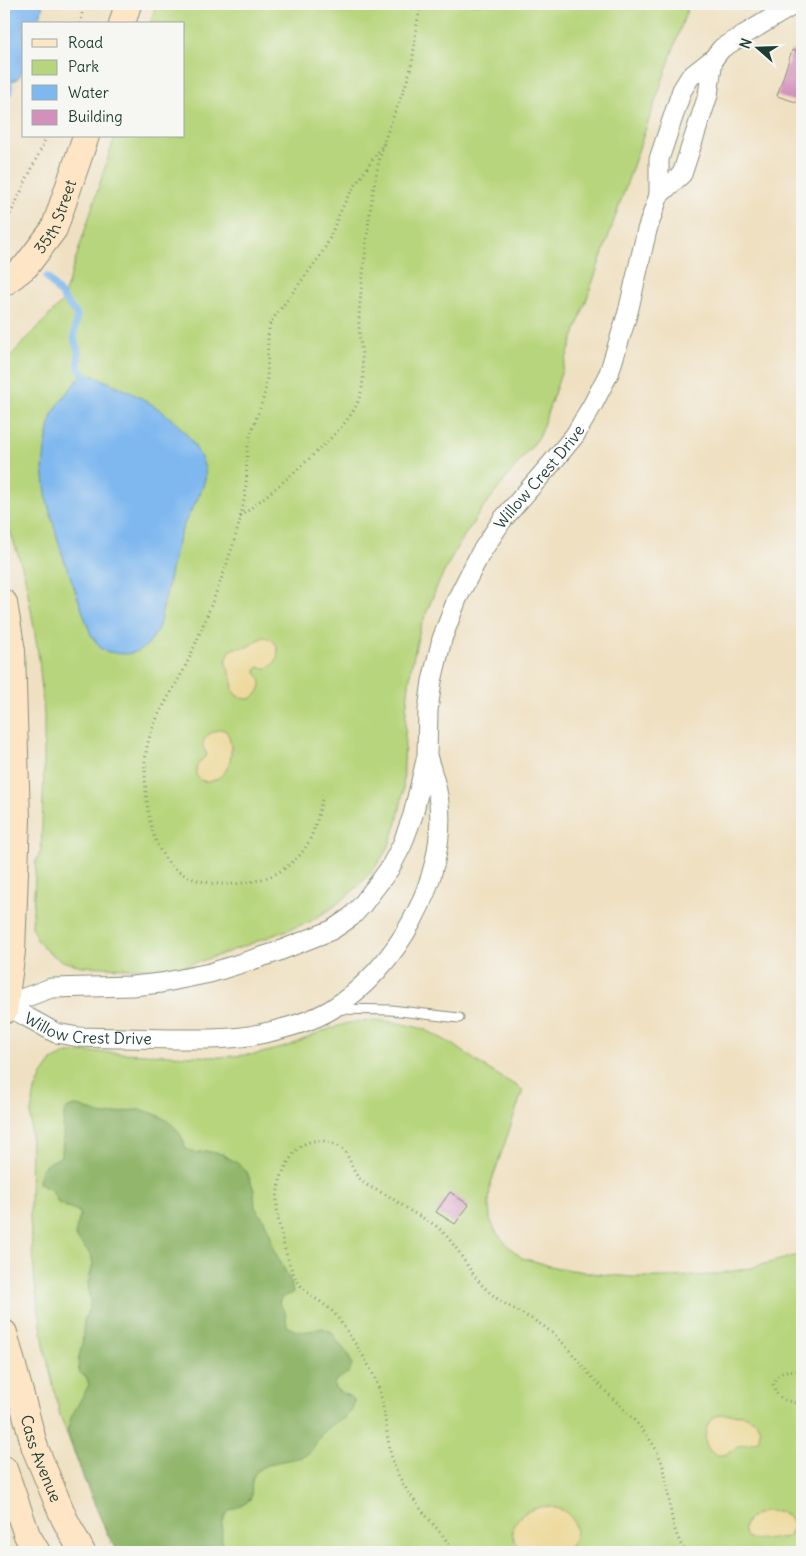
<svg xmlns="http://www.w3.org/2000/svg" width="806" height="1556" font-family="Delius,sans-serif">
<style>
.green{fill:#b7d57c;stroke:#6b8958}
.forest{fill:#91b66c;stroke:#587a50}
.sand{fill:#eeda9e;stroke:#868c69}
.water{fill:#7fb8ef;stroke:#4f7a92}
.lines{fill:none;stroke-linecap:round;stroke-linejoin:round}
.stream{stroke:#7fb8ef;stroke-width:7}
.building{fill:#d290bb}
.lane-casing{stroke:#878e7a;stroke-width:11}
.street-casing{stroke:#878e7a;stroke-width:21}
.secondary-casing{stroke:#878e7a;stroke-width:28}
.path{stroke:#878e7a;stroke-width:3;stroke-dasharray:1 4;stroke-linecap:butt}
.lane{stroke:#fff;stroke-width:9}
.street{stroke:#fff;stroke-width:19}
.secondary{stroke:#fde5c5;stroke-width:26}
.labels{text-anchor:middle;stroke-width:4.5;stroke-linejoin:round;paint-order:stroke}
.street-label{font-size:16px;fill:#1f3d34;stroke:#f6f6f2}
</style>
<rect width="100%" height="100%" fill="#f6f6f2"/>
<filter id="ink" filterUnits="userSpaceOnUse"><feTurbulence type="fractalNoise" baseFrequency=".02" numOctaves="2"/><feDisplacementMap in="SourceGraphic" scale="10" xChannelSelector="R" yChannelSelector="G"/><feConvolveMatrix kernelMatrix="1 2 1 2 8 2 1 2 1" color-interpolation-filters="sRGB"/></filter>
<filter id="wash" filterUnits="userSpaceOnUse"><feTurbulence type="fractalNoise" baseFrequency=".0096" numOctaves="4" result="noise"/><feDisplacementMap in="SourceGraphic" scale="20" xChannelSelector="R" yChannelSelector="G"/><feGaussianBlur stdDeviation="1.12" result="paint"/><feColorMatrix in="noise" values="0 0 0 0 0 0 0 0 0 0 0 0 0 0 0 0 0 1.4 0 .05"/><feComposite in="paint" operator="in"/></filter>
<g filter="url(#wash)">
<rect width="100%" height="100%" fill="#efe0c1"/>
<path class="green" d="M156 4H689L539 437 482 509 457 547 438 584 420 629 411 668 406 710 403 793 397 823 388 848 374 869 355 889 332 908 309 922 220 955 181 967 148 969 82 966 62 961 48 952 37 940 32 927 36 861 41 851 44 772V715L39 659 31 610 24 573 4 512V363L62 302 115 136H184V24H150Z
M375 1020 399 1023 424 1029 454 1045 483 1066 523 1090 490 1186 489 1203 490 1219 496 1232 507 1245 522 1258 558 1268 598 1274 633 1277H670L711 1275 750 1268 802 1254V1552H117L107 1533 84 1479 60 1415 45 1351 35 1285 30 1219 31 1112 35 1091 42 1075 52 1061 67 1053 95 1052 220 1057 258 1054 289 1046 320 1032 348 1023Z"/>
<path class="forest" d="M74 1106C86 1106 97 1116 107 1115 116 1115 125 1110 134 1110 149 1109 169 1119 178 1131 182 1136 184 1143 186 1149L195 1153 205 1151 222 1154 237 1163 247 1172 254 1190 255 1207 264 1220 270 1233 274 1250 291 1282 293 1293 281 1298 279 1303 285 1312 287 1326C301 1336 308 1330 323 1328L332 1332 337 1341 348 1354 352 1365 349 1372 335 1381 334 1387C340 1393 348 1394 354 1400 353 1423 332 1418 321 1435 315 1442 314 1451 304 1456 290 1462 254 1460 252 1482 251 1487 252 1493 251 1498 243 1507 240 1505 231 1510 219 1517 221 1541 224 1552H117L107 1533 84 1479 67 1432 71 1417 89 1385 87 1378 79 1372 78 1360 82 1345 84 1320 90 1306 88 1283 93 1264 91 1255 82 1245 75 1235 80 1215 78 1211 59 1204 51 1189 46 1188 39 1183C39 1162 48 1166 62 1155L64 1113 68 1108Z"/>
<path class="sand" d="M263 637C283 638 281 665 267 668 264 668 261 668 258 667L256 669V673C265 682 261 693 250 699L241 698 236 695 233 691 232 678 226 664V660L230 651 234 648 247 647Z
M221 729 226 731C230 737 231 743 231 750 232 787 189 790 197 766 199 761 204 759 207 755 206 752 204 749 203 747 201 737 213 731 221 729Z
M723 1414 744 1415 756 1421 760 1429 759 1439C753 1444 747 1443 740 1445 734 1447 729 1454 723 1455 703 1458 701 1429 712 1419 715 1416 719 1415 723 1414Z
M547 1506C555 1508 563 1509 569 1515 581 1527 576 1545 562 1551 555 1551 549 1547 542 1547 525 1546 518 1553 512 1533 515 1515 530 1508 547 1506Z
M764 1511 780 1512 791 1518 793 1527 789 1536 782 1539 773 1538 753 1540 746 1537C738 1523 752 1515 764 1511Z"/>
<path class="water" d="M4 4H43L39 24H24C24 36 27 68 19 77 16 81 9 82 4 83Z
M91 375C131 391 179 412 199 454 203 462 207 470 205 479 201 498 187 514 181 532 171 563 167 596 158 628 146 655 128 658 102 650L91 635 61 551 47 501 43 469 45 449 52 414 66 394 81 376Z"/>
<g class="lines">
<path class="stream" d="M9 82 10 92
M47 277 77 315C76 324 73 333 75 343 76 345 77 348 78 350 80 362 74 366 86 376"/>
</g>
<g id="blocks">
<path class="building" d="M792 50 802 53V104L777 96Z
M450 1192 469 1205 455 1224 436 1212Z"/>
</g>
</g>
<g filter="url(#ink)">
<use href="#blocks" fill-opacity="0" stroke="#878e7a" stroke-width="1"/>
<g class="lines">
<defs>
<path id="lane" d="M337 1009 391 1010 459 1018"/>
<g id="street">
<path d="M659 195 682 174 708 95 713 59"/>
<path id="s1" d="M5 1005 51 988 132 986 161 983 210 973 274 953 332 930 351 917 362 905 390 868 402 845 413 815 427 756 428 710 432 681 442 639 457 599 480 554 503 519 551 464 575 435 593 404 609 373 628 312 647 230 659 195V159L682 90 690 77 713 59 722 48 795 4"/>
<path id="s2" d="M5 1005 56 1033 79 1037C110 1038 142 1038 173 1039 202 1039 232 1040 260 1034 284 1029 311 1022 332 1009 396 969 447 881 439 803 438 789 432 773 428 759"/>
</g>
<g id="secondary">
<path d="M122 24 128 4"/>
<path id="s3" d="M4 283 26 266 54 229 86 136"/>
<path d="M4 603 12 651 17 820 12 951 4 1011"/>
<path id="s4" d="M4 1333 35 1448 64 1518 82 1552"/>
<path d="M4 1469 27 1535 37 1552"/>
</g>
</defs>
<use href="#lane" class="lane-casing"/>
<use href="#street" class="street-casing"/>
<use href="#secondary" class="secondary-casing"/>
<path class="path" d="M81 24 83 4
M4 228 47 136
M240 517C265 497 290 477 313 455 329 440 347 424 357 404 370 376 358 347 359 318 360 294 364 270 366 246 369 215 375 172 384 142 392 118 403 95 410 71 416 49 414 25 422 4
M323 795C318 816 314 839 299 856 291 864 281 872 271 876 240 888 191 889 168 862 148 839 145 795 145 765 146 725 169 700 186 665 195 647 202 627 210 608 216 592 223 576 228 560 236 536 244 510 246 484 247 471 246 459 248 445 252 425 263 406 266 386 269 365 266 344 270 323L320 256 328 242 338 217 348 196 384 143
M802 1370C787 1372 784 1367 773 1383 776 1401 787 1400 802 1405
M455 1552C435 1523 407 1499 394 1465 384 1435 387 1401 372 1372 364 1356 354 1342 344 1327 340 1321 336 1315 331 1310 322 1302 310 1296 302 1287 293 1277 290 1265 286 1253 276 1217 270 1189 292 1156 300 1143 313 1138 328 1142 355 1150 346 1167 362 1181 368 1187 377 1190 385 1194 394 1199 403 1206 412 1212 419 1216 427 1220 435 1225 460 1245 466 1271 488 1291 505 1307 528 1315 546 1328 565 1342 578 1362 594 1379 614 1401 638 1420 654 1446 675 1479 662 1519 686 1552"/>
<use href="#lane" class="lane"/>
<use href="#street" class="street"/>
<use href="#secondary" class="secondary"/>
</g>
</g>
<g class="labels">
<g class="street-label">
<text dy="6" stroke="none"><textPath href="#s3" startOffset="86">35th Street</textPath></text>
<text dy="6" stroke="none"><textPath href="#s1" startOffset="852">Willow Crest Drive</textPath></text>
<text dy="6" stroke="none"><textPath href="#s2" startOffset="89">Willow Crest Drive</textPath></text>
<text dy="6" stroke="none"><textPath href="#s4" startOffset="131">Cass Avenue</textPath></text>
</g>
</g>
<rect width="806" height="1556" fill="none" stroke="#f6f6f2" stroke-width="20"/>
<rect x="22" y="22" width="162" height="115" fill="#f6f6f2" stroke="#a0aca6"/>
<rect x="32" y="39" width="25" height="8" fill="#fde5c5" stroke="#a0aca6"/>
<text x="68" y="48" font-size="15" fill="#1f3d34">Road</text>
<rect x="32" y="60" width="25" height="15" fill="#b7d57c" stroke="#a0aca6"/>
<text x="68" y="72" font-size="15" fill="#1f3d34">Park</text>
<rect x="32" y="85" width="25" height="15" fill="#7fb8ef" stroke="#a0aca6"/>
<text x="68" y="98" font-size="15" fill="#1f3d34">Water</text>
<rect x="32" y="110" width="25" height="15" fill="#d290bb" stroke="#a0aca6"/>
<text x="68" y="122" font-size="15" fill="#1f3d34">Building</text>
<g transform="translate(758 48) rotate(290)" stroke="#f6f6f2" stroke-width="4" paint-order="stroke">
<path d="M0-4L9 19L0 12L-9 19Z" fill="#1f3d34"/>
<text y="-8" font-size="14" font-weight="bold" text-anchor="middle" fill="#1f3d34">N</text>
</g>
</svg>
